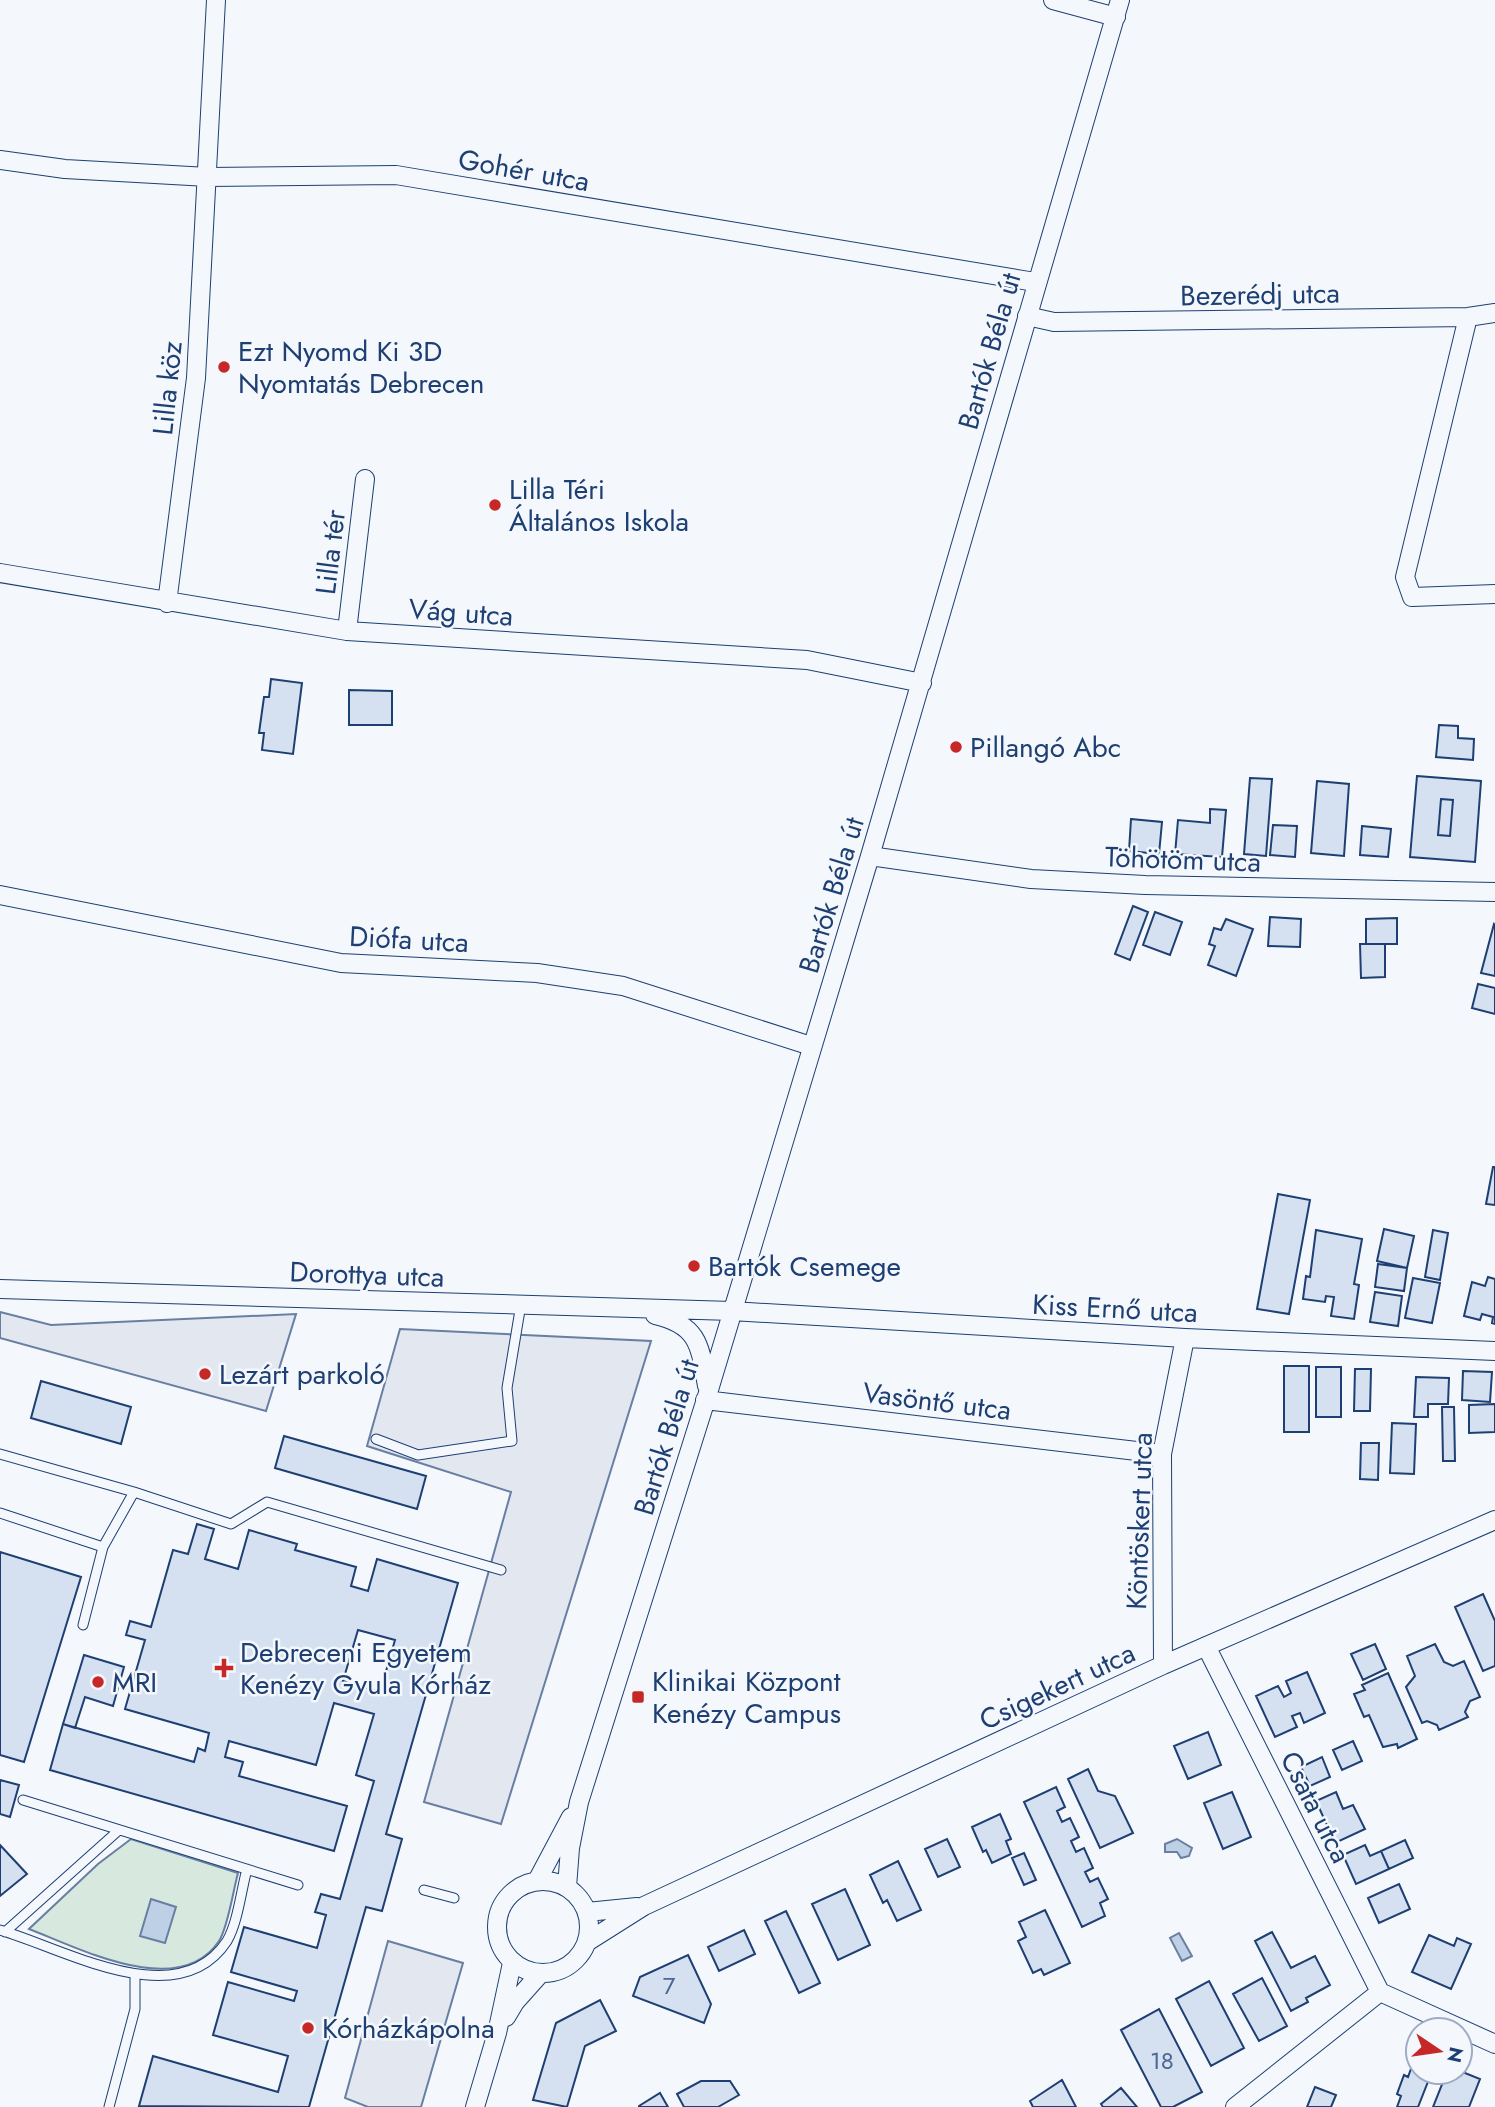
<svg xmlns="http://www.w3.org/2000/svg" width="1495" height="2107" font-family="Jost,sans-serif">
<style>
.green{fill:#d7e8df;stroke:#687fa3;stroke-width:2}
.parking{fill:#e3e8f0;stroke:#687fa3;stroke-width:2}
.water{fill:#bed0e5;stroke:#687fa3;stroke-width:2}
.building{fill:#d5e0f0;stroke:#1d3f73;stroke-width:2;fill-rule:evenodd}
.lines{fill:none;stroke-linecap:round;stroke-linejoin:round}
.service-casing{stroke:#1d3f73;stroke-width:11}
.minor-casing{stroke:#1d3f73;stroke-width:20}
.service{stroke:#f4f7fb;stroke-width:9}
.minor{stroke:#f4f7fb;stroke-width:18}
.poi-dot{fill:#c62828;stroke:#f4f7fb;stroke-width:2.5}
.labels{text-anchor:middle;stroke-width:5;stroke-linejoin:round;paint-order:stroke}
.number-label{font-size:24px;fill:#4b6792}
.street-label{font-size:28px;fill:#1d3f73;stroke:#f4f7fb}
.poi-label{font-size:28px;fill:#1d3f73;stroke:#f4f7fb;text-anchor:start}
</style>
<rect width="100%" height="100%" fill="#f4f7fb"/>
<path class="green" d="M131 1839 238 1873C233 1891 228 1927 219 1941 179 2001 79 1948 29 1929L98 1864Z"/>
<path class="parking" d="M0 1312 51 1325 296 1314 266 1411 0 1338Z
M400 1329 651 1341 501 1824 424 1802 511 1492 367 1446Z
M388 1941 463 1963 421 2107H368L345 2098Z"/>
<path class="water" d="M1177 1839 1192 1848 1189 1856 1181 1858 1177 1852H1165V1844Z
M151 1899 176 1907 165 1943 140 1936Z
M1179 1933 1192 1956 1182 1961 1170 1938Z"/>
<path class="building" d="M271 679 302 683 293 754 262 750 264 733H259L264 697H269Z
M349 690 392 691V725H349Z
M1439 725 1458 726V738L1474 739 1473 760 1436 757Z
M1417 776 1481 781 1475 862 1410 857ZM1441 799 1453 800 1450 836 1438 835Z
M1250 778 1272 779 1266 856 1244 854Z
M1317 781 1349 784 1344 856 1311 853Z
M1441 799 1453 800 1450 836 1438 835Z
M1210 809 1226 810 1222 857 1175 854 1178 820 1210 823Z
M1131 819 1162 822 1159 854 1129 851Z
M1273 825 1297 826 1295 857 1270 855Z
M1362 826 1391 829 1388 857 1360 855Z
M1133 906 1148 912 1130 960 1115 954Z
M1155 912 1182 922 1170 955 1143 945Z
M1270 917 1301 919 1300 947 1268 946Z
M1397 918V944H1366V919Z
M1226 919 1253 929 1236 976 1208 965 1215 946 1209 944 1214 928 1221 930Z
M1494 924 1495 925V976L1481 973Z
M1360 944H1385V977L1361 978Z
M1478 984 1495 988V1014L1472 1008Z
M1493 1167H1495V1205L1486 1204Z
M1278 1194 1310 1200 1289 1314 1257 1309Z
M1384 1229 1414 1236 1407 1268 1377 1261Z
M1316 1230 1362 1239 1354 1284 1359 1285 1354 1319 1331 1316 1334 1297 1326 1296 1325 1302 1303 1299 1306 1276 1310 1277Z
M1433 1230 1448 1233 1440 1280 1425 1277Z
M1378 1264 1407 1268 1404 1291 1375 1287Z
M1488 1277 1495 1279V1324L1492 1323 1493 1317 1482 1314 1480 1320 1464 1316 1472 1282 1485 1286Z
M1413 1278 1440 1283 1432 1323 1405 1318Z
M1375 1292 1402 1296 1398 1326 1370 1322Z
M1284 1366H1309V1432H1284Z
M1316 1367H1341V1417H1316Z
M1355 1369H1371L1370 1411H1354Z
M1463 1371 1492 1372 1490 1402 1462 1400Z
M1416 1377 1449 1378 1448 1404H1428V1417H1414Z
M41 1381 131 1407 121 1444 31 1418Z
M1495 1404V1432L1469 1433V1405Z
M1442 1407H1454L1455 1461H1443Z
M1392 1423 1416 1424 1414 1474 1390 1473Z
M284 1436 426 1476 417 1509 275 1468Z
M1361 1443H1379L1378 1480 1360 1479Z
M197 1524 214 1529 205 1559 238 1569 249 1530 297 1544 295 1550 356 1567 351 1586 368 1591 377 1559 458 1583 386 1834 402 1839 382 1911 366 1907 309 2107 139 2106 153 2056 278 2092 288 2056 213 2035 228 1982 294 2001 297 1991 231 1972 244 1927 317 1948 326 1915 315 1912 321 1894 340 1899 374 1781 356 1775 374 1714 334 1703 316 1765 229 1741 225 1757 243 1762 239 1776 347 1806 334 1851 50 1770 63 1724 194 1762 198 1748 205 1751 209 1733 125 1709 145 1640 126 1635 130 1621 151 1627 173 1550 188 1554ZM358 1630 395 1640 380 1692 343 1681Z
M0 1552 81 1577 24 1762 0 1755Z
M1483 1594 1495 1621V1666L1483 1671 1455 1607Z
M1375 1644 1386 1669 1363 1680 1351 1654Z
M1435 1644 1444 1662 1453 1666 1464 1661 1480 1697 1470 1701 1465 1712 1468 1717 1439 1730 1437 1725 1427 1721 1422 1723 1406 1687 1415 1676 1407 1656Z
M84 1655 124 1667 113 1706 85 1697 75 1728 63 1724Z
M1307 1672 1325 1713 1304 1723 1300 1713 1292 1716 1297 1727 1275 1737 1256 1696 1278 1686 1284 1697 1291 1693 1286 1681Z
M1388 1673 1417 1739 1398 1748 1397 1744 1383 1747 1369 1715 1364 1717 1354 1694 1365 1690 1362 1685Z
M1208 1732 1221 1765 1188 1779 1174 1746Z
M1353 1741 1362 1761 1342 1770 1333 1750Z
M1322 1757 1330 1777 1310 1786 1301 1767Z
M1088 1769 1098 1791 1115 1796 1133 1833 1100 1848 1068 1779Z
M0 1780 19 1785 10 1817 0 1814Z
M1056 1787 1065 1807 1057 1811 1062 1822 1070 1818 1079 1837 1071 1841 1076 1852 1084 1848 1093 1868 1085 1872 1090 1882 1098 1878 1108 1899 1100 1903 1105 1916 1082 1927 1024 1802Z
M1232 1792 1251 1837 1223 1849 1204 1803Z
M1336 1792 1343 1809 1353 1805 1365 1829 1335 1843 1316 1801Z
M1000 1814 1011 1839 1006 1841 1011 1854 992 1863 986 1850 983 1852 972 1827Z
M947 1839 960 1867 938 1877 925 1849Z
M1405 1840 1413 1858 1389 1869 1381 1851Z
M0 1845 27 1874 0 1896Z
M1365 1845 1370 1856 1381 1851 1389 1869 1356 1884 1343 1855Z
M1024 1853 1036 1880 1024 1885 1012 1858Z
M898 1861 921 1910 897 1921 887 1900 883 1903 870 1875Z
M1399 1884 1410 1909 1379 1923 1368 1898Z
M845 1889 870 1945 838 1960 812 1904Z
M1045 1910 1070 1963 1044 1975 1041 1969 1033 1973 1018 1941 1026 1937 1019 1922Z
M786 1911 820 1983 799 1993 765 1921Z
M744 1930 755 1954 719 1971 708 1947Z
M1272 1932 1291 1968 1315 1956 1330 1985 1306 1998 1308 2002 1291 2011 1255 1941Z
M1429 1935 1454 1946 1457 1938 1471 1944 1451 1989 1412 1972Z
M688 1955 711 2004 704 2023 633 1996 640 1977Z
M1262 1978 1287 2026 1259 2041 1233 1994Z
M1209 1981 1244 2048 1211 2066 1176 1999Z
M600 2000 616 2031 585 2046 567 2107 533 2100 556 2023Z
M1159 2009 1202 2092 1173 2107H1161L1121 2030Z
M1412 2066 1418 2072 1431 2074 1418 2107H1397L1401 2096 1397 2094 1404 2075 1408 2077Z
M1460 2071 1480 2079 1469 2107H1433L1447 2072Z
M1062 2080 1076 2107H1033L1030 2101Z
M701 2081H730L739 2095 718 2107H684L677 2094Z
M1315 2087 1336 2095 1331 2107H1307Z
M1121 2088 1137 2107H1103L1101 2104Z
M660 2093 668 2107H639V2106Z"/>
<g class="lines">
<defs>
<path id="service" d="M376 1439 418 1455 512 1441 507 1388 521 1304
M0 1454 134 1492 231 1524 267 1502 501 1570
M0 1513 103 1547 83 1625
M103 1547 134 1492
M23 1800 298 1885
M424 1890 454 1898
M0 1930C63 1948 178 2016 227 1941 238 1922 241 1891 247 1869
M5 1932 119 1830
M109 2107 135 2009V1976"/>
<path id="minor" d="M1053 0 1116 17
M0 160 65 169 208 177 396 175 1035 282
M1027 316 1054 322 1468 317 1495 313
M1468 317 1405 577 1412 597 1495 594
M0 573 347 631 807 660 922 683
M167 603 196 378 216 0
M347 631 365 479
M870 856 1031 879 1145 885 1495 892
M0 895 341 963 537 973 623 986 811 1046
M0 1289 732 1311 1185 1338 1495 1351
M655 1315C699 1325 700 1346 707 1386
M705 1400 1162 1454
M1206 1646 1380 1992
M1163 1665 1162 1454 1185 1338
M497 1927a46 46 0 1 1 92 0a46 46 0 1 1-92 0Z
M537 1881 571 1817
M567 1887 570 1848 579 1802 708 1393 870 856 1120 0
M587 1912 637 1907
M587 1942 644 1906 1163 1665 1495 1520
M506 2017 515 2002 540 1974
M475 2107 497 2033 512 1963
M1235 2107 1380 1992 1495 2044"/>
</defs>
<use href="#service" class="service-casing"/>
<use href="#minor" class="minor-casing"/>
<use href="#service" class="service"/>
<use href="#minor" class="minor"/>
</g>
<g class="poi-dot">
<circle cx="224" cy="367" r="7"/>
<circle cx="495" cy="505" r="7"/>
<circle cx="956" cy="747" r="7"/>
<circle cx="694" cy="1266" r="7"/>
<circle cx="205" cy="1374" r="7"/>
<path d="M220.5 1657.5h7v7h7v7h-7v7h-7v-7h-7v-7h7z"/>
<circle cx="98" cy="1682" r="7"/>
<rect x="631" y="1690" width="14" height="14" rx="3.5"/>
<circle cx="308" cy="2028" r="7"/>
</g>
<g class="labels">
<g class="number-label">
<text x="669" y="1994">7</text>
<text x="1162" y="2069">18</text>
</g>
<g class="street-label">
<text transform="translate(524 170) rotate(10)" y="10">Gohér utca</text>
<text transform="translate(1260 294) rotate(-1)" y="10">Bezerédj utca</text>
<text transform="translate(989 351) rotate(-74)" y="10">Bartók Béla út</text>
<text transform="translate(167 388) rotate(-84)" y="10">Lilla köz</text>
<text transform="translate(330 552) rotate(-83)" y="10">Lilla tér</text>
<text transform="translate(461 612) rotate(4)" y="10">Vág utca</text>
<text transform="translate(1183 859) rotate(2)" y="10">Töhötöm utca</text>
<text transform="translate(831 895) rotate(-73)" y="10">Bartók Béla út</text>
<text transform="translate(409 939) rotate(3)" y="10">Diófa utca</text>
<text transform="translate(367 1274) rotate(2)" y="10">Dorottya utca</text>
<text transform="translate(1115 1308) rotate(3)" y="10">Kiss Ernő utca</text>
<text transform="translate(937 1401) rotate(7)" y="10">Vasöntő utca</text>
<text transform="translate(666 1437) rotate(-73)" y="10">Bartók Béla út</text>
<text transform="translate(1139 1521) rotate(-88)" y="10">Köntöskert utca</text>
<text transform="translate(1057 1686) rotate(-25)" y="10">Csigekert utca</text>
<text transform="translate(1316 1807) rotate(63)" y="10">Csata utca</text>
</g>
<g class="poi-label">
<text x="238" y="361">Ezt Nyomd Ki 3D<tspan x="238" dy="32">Nyomtatás Debrecen</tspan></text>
<text x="509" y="499">Lilla Téri<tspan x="509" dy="32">Általános Iskola</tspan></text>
<text x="970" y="757">Pillangó Abc</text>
<text x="708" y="1276">Bartók Csemege</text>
<text x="219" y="1384">Lezárt parkoló</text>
<text x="240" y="1662">Debreceni Egyetem<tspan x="240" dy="32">Kenézy Gyula Kórház</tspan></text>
<text x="652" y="1691">Klinikai Központ<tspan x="652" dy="32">Kenézy Campus</tspan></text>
<text x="112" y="1692">MRI</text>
<text x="322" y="2038">Kórházkápolna</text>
</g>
</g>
<g transform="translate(1439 2051) rotate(103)"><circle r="33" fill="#f4f7fb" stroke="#9eadc5" stroke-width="2"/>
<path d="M0-5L12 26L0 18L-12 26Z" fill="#c62828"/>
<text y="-10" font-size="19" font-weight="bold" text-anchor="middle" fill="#1d3f73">N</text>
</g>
</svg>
